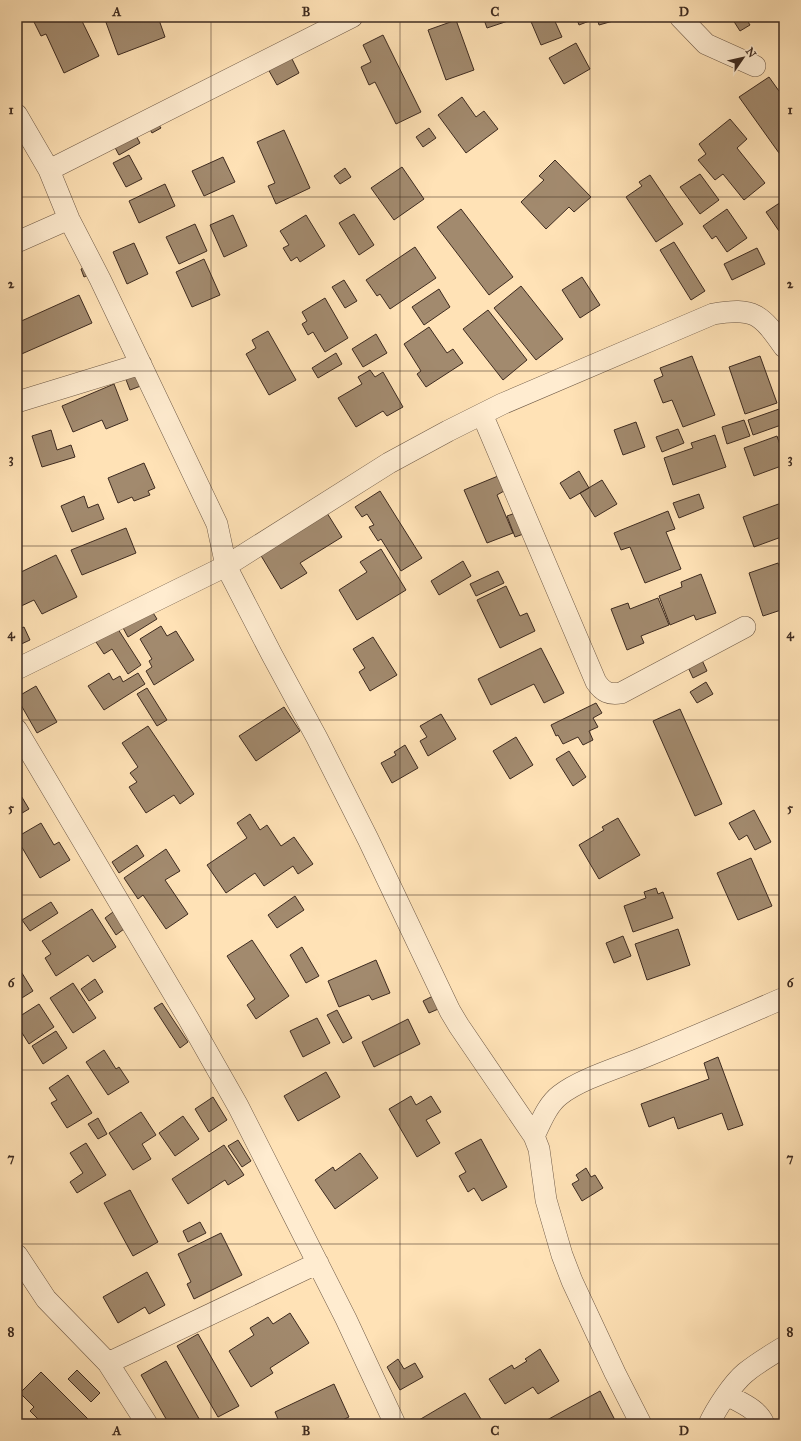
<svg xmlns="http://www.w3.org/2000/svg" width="801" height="1441" font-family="'IM FELL Great Primer',serif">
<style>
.building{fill:#a28a6e;stroke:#3e2b20}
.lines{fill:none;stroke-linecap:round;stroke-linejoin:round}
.street-casing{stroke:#6e5946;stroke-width:22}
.street{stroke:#ffecd0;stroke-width:21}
.grid{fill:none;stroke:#3e2b20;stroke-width:1;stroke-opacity:0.55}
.neatline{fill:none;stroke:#3e2b20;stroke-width:1.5}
.grid-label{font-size:13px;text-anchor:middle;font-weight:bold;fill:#3e2b20}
</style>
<rect width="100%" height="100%" fill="#ffe2b6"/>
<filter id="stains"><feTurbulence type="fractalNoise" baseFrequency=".005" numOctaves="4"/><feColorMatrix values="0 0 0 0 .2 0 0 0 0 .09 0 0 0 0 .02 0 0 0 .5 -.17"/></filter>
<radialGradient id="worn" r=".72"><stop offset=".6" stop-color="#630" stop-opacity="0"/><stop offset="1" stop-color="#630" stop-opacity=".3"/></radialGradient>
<path class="building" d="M40 17H80L99 56 64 73 46 34 41 36 33 20Z
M104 17H158L165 37 118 55Z
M483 17H517V18L487 28Z
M529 17H553L562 37 541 45Z
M576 17H612L613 21 599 25 597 18 579 25Z
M739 17H745L750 25 740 31 733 20Z
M456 20 474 70 446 80 428 30Z
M383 35 421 112 396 124 375 82 369 85 361 67 371 62 363 45Z
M576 43 590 69 564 84 549 58Z
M291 57 299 73 277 85 268 69Z
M769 77 784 98V160L739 97Z
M462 97 476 117 484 111 498 129 466 153 438 115Z
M730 119 747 139 737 148 765 183 744 200 723 174 715 180 698 160 706 154 699 144Z
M156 121 161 128 152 133 148 126Z
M429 128 436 138 423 147 416 137Z
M133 130 140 143 119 155 112 142Z
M284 130 310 188 276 204 268 186 275 183 257 142Z
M129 155 142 179 126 187 113 163Z
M223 157 235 182 204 196 192 171Z
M555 160 591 197 574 212 569 207 546 229 521 202 544 180 539 176Z
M402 167 424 199 394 220 371 188Z
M345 168 351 177 340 184 334 176Z
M700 174 719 200 700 214 680 187Z
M650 175 683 224 656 242 626 197 642 186 639 182Z
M17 179 21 190 17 191Z
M165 184 175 206 139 223 129 201Z
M784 200V227L779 231 766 212Z
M461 209 513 277 489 295 437 227Z
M727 209 747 238 727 252 716 236 712 239 703 226Z
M354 214 374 245 359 255 339 223Z
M233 215 247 246 224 257 210 225Z
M306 215 325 246 300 262 297 257 291 261 283 248 289 245 280 231Z
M195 224 207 251 179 264 166 237Z
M674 242 705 291 691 300 660 250Z
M134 243 148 274 127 284 113 252Z
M415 247 436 278 390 309 380 294 377 296 366 280Z
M757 248 765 264 732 280 724 264Z
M204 259 220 295 192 307 176 272Z
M90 265 93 273 84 277 81 269Z
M582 277 600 305 580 318 562 290Z
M344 280 357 301 345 308 332 287Z
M521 286 563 339 536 360 494 308Z
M439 289 450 307 424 325 412 307Z
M79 295 92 323 17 356V323Z
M325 298 348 338 325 352 313 332 308 335 302 324 307 321 302 312Z
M488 310 527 360 503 380 463 329Z
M429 327 447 353 453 349 463 363 426 387 417 374 421 371 404 344Z
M268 331 296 380 269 395 246 354 256 348 252 340Z
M376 334 387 353 363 367 352 349Z
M336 353 342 364 318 378 312 368Z
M692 356 715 415 683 427 672 400 663 403 654 380 663 376 660 368Z
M760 356 777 403 745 414 729 367Z
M370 370 375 377 383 372 403 407 387 416 383 411 356 427 338 398 362 384 358 377Z
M141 371 146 384 130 390 125 377Z
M114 384 128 420 106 429 102 420 73 432 62 406Z
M782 408 784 413V424L753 435 748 420Z
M744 420 750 436 727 444 722 427Z
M636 422 645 447 623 455 614 430Z
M678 429 684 443 662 452 656 437Z
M51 430 57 450 71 445 75 457 42 467 32 436Z
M715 435 726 467 673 485 664 458 693 448 691 443Z
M777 436 784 457V465L754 476 744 448Z
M144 463 155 488 148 491 150 495 134 501 132 497 118 503 108 478Z
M579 471 589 488 570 499 560 483Z
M498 476 504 491 497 495 513 533 487 543 464 490Z
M602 480 617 504 595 517 580 493Z
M380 491 422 558 401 571 381 539 378 541 369 527 374 525 367 514 362 517 355 507Z
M699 494 704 508 679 518 673 503Z
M84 496 88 508 98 504 104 519 72 532 61 506Z
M784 502V536L754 547 743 517Z
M521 511 529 532 515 537 507 516Z
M668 511 675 529 666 532 681 569 645 583 630 547 621 550 614 533Z
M327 513 342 537 300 563 307 573 281 589 260 554Z
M126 528 136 553 82 575 71 550Z
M381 549 406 590 357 620 339 590 367 572 360 562Z
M56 555 77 597 42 614 34 600 17 608V574Z
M463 561 471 576 439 595 431 581Z
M778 563 784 580V609L763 616 749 573Z
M498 571 504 583 476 596 470 584Z
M701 574 716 613 696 620 694 615 670 625 659 596 682 587 681 582Z
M506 586 520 616 527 613 535 631 500 648 477 600Z
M658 598 669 625 641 636 644 643 627 650 611 609 628 603 630 609Z
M150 608 157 619 128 637 122 626Z
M116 626 141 665 128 674 112 649 104 654 94 639Z
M161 626 167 636 176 631 194 660 154 685 146 671 152 667 149 661 152 659 140 639Z
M24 627 30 640 17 646V630Z
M373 637 397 675 370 691 359 672 365 668 353 649Z
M541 648 564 693 544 703 534 684 491 705 478 679Z
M701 658 707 671 693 678 687 665Z
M109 673 113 680 120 676 123 682 138 673 145 684 104 710 88 686Z
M706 682 713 694 697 703 690 692Z
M36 686 57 722 37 733 17 698V697Z
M147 688 167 720 157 726 137 694Z
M596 703 602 713 593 718 598 727 589 731 593 740 583 745 578 737 563 744 558 735 556 736 551 725Z
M284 707 300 731 256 761 239 736Z
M680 709 722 804 695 816 653 721Z
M441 714 456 739 428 756 420 741 427 737 420 726Z
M148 726 194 794 180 804 174 795 146 813 129 787 137 782 130 773 138 767 122 743Z
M516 737 533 765 510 779 493 751Z
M405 745 418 768 392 783 381 763 396 755 394 752Z
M569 751 586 777 573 786 556 759Z
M17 789 29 809 17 816Z
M754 810 771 842 755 850 747 835 739 840 729 823Z
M250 814 260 830 267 825 281 846 294 837 313 864 298 874 293 866 264 886 255 873 226 893 207 865 247 838 237 823Z
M618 818 640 855 599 879 579 845 604 830 602 827Z
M41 823 54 845 59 842 70 860 40 878 17 839V837Z
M137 845 144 856 119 873 112 862Z
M166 849 180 871 165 880 188 914 166 929 143 895 138 899 124 878Z
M751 858 772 906 738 920 717 873Z
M656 888 658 894 663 892 673 918 633 932 624 906 646 898 644 892Z
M295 896 304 910 277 928 268 915Z
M51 902 58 913 30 931 22 920Z
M92 909 116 947 93 962 88 955 56 976 45 958 51 954 42 941Z
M113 912 124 929 116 935 105 918Z
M678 929 690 965 647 980 635 944Z
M623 936 631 956 614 963 606 943Z
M252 940 289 996 256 1019 247 1005 255 999 227 956Z
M302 947 319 976 306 983 290 955Z
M376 960 390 993 372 1000 369 995 339 1007 328 981Z
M17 965 33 991 17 1001Z
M95 979 103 992 89 1001 81 989Z
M73 983 96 1018 73 1033 50 998Z
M437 994 443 1007 429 1013 423 1001Z
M162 1003 188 1042 180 1048 154 1008Z
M39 1004 54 1027 29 1044 17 1025V1018Z
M337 1010 352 1038 343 1043 327 1015Z
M317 1018 330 1043 303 1057 290 1031Z
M408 1019 420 1044 374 1067 362 1042Z
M56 1031 67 1048 43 1064 32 1046Z
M104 1050 116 1069 119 1067 129 1082 108 1095 86 1062Z
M718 1057 743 1125 728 1130 722 1113 678 1129 674 1117 649 1127 641 1104 709 1079 704 1063Z
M326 1072 340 1097 298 1121 284 1096Z
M68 1075 92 1113 67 1128 51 1103 57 1100 49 1088Z
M411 1096 416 1105 431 1096 441 1112 426 1120 440 1143 417 1157 389 1109Z
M213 1097 227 1120 209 1132 195 1109Z
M141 1112 156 1135 142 1144 151 1159 133 1170 109 1133Z
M183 1116 199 1139 175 1156 159 1133Z
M98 1118 107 1134 98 1139 88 1124Z
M481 1139 507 1187 482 1201 474 1188 468 1192 459 1176 466 1172 455 1153Z
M238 1140 251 1161 242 1167 228 1146Z
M86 1143 106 1175 77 1193 70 1182 83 1173 70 1153Z
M224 1145 244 1175 228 1185 225 1180 188 1204 172 1179Z
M360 1153 378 1178 335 1209 315 1180 333 1167 335 1171Z
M586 1168 591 1177 595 1175 603 1188 582 1201 572 1184 579 1180 576 1175Z
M130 1190 158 1242 133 1256 104 1203Z
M200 1222 206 1233 188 1242 183 1231Z
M221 1233 242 1275 194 1299 187 1284 191 1282 178 1254Z
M147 1272 165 1305 149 1314 145 1307 118 1323 103 1297Z
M290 1313 309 1343 270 1368 273 1373 251 1387 229 1351 254 1335 250 1328 268 1317 273 1324Z
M198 1334 239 1406 218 1417 177 1346Z
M540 1349 559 1381 538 1394 533 1387 505 1404 489 1379 512 1365 514 1369 527 1361 525 1359Z
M398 1359 404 1369 415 1363 423 1377 400 1390 387 1367Z
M166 1361 202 1424H169L141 1375Z
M77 1370 100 1393 91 1402 68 1379Z
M41 1372 91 1422 88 1424H43L30 1411 34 1407 20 1393Z
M334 1384 349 1417 334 1424H280L275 1412Z
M600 1391 617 1424H549L547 1420Z
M465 1393 481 1419 473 1424H421L419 1420Z"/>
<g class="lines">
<defs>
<path id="street" d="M680 17 706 44 755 66
M17 115 49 170 69 219 100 279 217 524 226 566 272 655 317 738 368 839 450 1011 459 1026 534 1136 539 1149 546 1200 562 1255 572 1281 615 1373 641 1424
M49 170 352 17
M17 242 69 219
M17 402 141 364
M482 414 596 682C603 692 609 695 621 693L745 627
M17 669 226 566 389 463 448 431 502 404 713 314C754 307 761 314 784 347
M17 730 188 1018 238 1106 346 1319 395 1424
M534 1136C541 1122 547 1105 560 1095 579 1080 614 1069 637 1060 687 1040 735 1019 784 998
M17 1255 46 1299 108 1363 147 1424
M108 1363 318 1263
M727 1395C741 1403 758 1409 764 1424
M709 1424C716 1409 732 1384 745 1373 757 1363 771 1355 784 1347"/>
</defs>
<use href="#street" class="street-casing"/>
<use href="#street" class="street"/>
</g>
<path class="grid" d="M211 17V1424M400 17V1424M590 17V1424M17 197H784M17 371H784M17 546H784M17 720H784M17 895H784M17 1070H784M17 1244H784"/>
<rect width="801" height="1441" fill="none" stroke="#ffe2b6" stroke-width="44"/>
<g transform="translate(743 58) rotate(56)" stroke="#ffecd0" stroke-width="3" paint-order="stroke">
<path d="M0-3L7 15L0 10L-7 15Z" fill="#3e2b20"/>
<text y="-6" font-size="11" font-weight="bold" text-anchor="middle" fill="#3e2b20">N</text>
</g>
<rect x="22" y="22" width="757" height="1397" class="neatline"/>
<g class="grid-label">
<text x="117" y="16">A</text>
<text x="306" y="16">B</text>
<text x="495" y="16">C</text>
<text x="684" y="16">D</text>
<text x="11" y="114">1</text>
<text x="790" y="114">1</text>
<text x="11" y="288">2</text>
<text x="790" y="288">2</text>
<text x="11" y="463">3</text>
<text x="790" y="463">3</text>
<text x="11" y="638">4</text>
<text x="790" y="638">4</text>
<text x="11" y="812">5</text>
<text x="790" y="812">5</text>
<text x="11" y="987">6</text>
<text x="790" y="987">6</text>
<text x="11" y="1162">7</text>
<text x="790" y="1162">7</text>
<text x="11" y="1336">8</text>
<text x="790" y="1336">8</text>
<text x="117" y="1435">A</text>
<text x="306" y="1435">B</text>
<text x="495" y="1435">C</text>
<text x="684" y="1435">D</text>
</g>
<rect width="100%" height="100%" filter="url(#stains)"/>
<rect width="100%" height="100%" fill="url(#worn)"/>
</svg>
